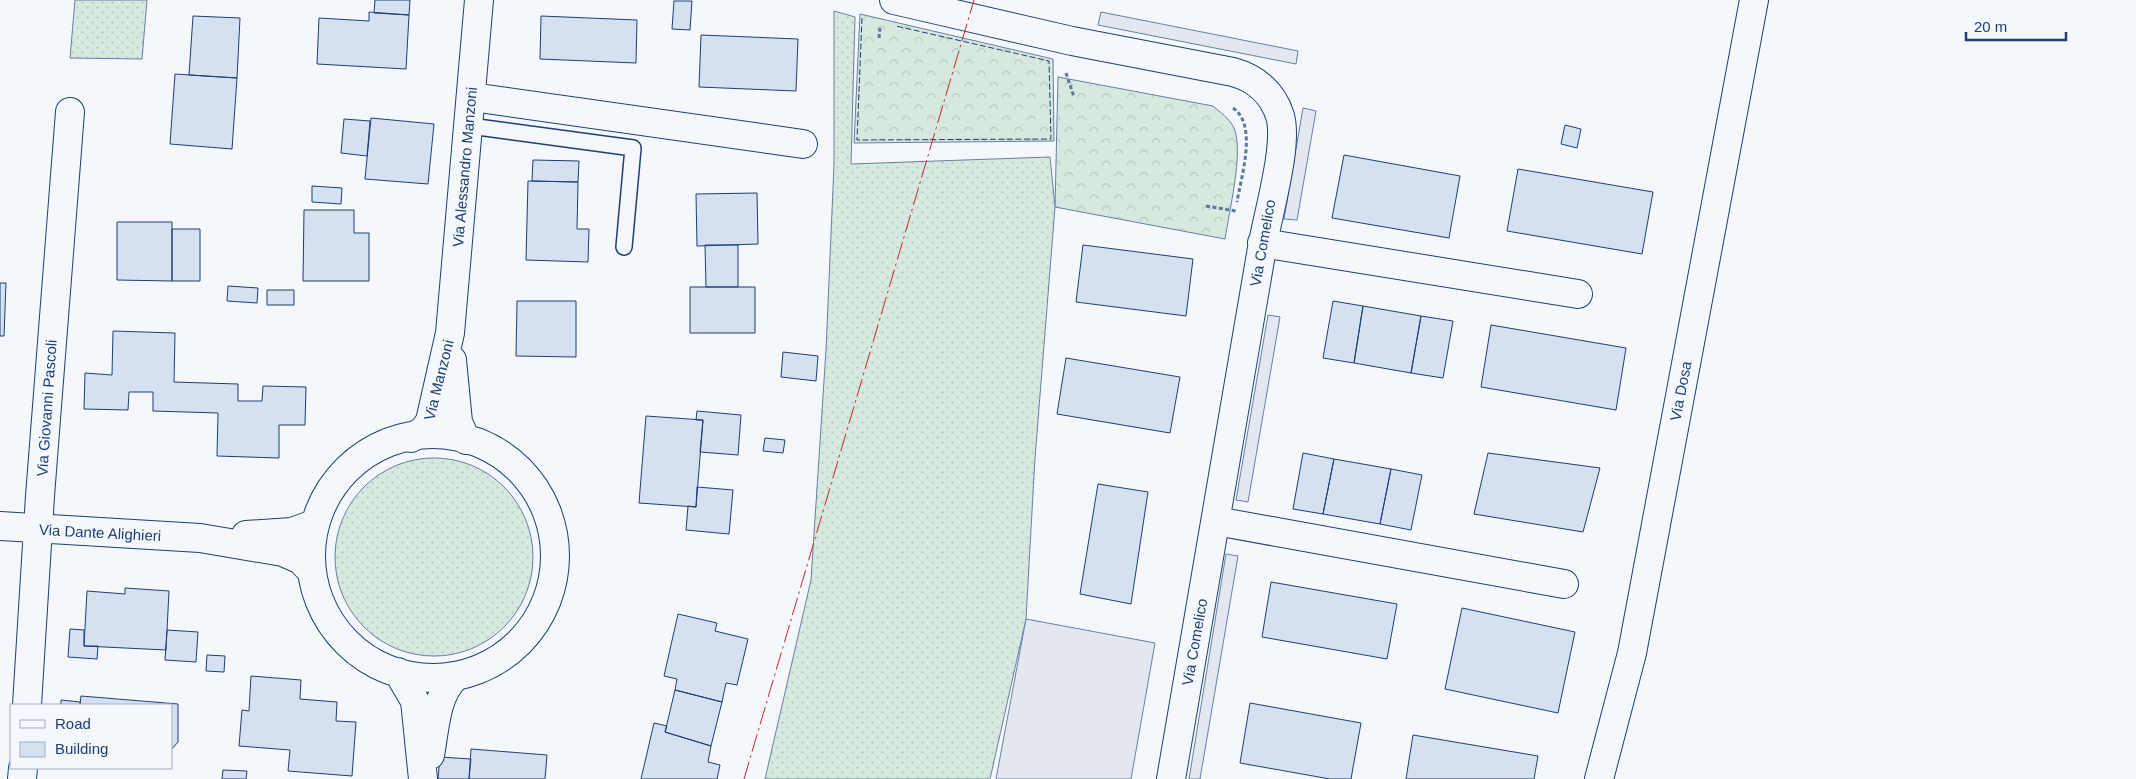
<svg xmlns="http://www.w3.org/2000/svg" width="2136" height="779" font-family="Helvetica,sans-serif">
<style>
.grass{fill:url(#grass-dots);stroke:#687fa3}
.forest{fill:url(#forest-crowns);stroke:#687fa3}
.parking{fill:#e3e8f0;stroke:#687fa3}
.building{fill:#d5e0f0;stroke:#1d3f73}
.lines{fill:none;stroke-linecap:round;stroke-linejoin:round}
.service-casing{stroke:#1d3f73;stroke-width:18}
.minor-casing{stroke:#1d3f73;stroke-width:30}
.path{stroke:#5e769c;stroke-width:3;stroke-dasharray:4 2.5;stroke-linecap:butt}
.service{stroke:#f4f7fb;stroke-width:15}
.minor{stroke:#f4f7fb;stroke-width:28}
.fence{stroke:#1d3f73;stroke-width:1;stroke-dasharray:6 2.5;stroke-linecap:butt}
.power{stroke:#c62828;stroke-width:1;stroke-dasharray:18 4 2.5 4;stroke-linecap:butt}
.labels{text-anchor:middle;stroke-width:4;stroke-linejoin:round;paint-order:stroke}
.street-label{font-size:15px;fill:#1d3f73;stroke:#f4f7fb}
</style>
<defs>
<pattern id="grass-dots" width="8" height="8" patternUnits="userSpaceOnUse" patternTransform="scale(1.25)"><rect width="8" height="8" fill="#d7e8df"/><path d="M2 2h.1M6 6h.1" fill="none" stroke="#b8c8c3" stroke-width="1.8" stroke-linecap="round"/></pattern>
<pattern id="forest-crowns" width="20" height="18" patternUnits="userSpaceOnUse" patternTransform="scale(1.25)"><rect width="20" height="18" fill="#d7e8df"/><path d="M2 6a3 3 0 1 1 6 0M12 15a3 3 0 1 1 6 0" fill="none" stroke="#b8c8c3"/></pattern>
</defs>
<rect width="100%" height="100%" fill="#f4f7fb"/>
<path class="grass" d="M75 0H147L142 59 70 58Z
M834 11 855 17 851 164 1050 157 1055 207 1035 458 1026 619 990 779H765L811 580 826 350 834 165Z
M335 557a99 99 0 1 1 198 0a99 99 0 1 1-198 0Z"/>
<path class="forest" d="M860 14 1053 59 1054 141 854 143Z
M1058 77 1213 106C1220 112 1230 119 1234 128 1244 151 1229 212 1225 239L1055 207Z"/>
<path class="parking" d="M1101 12 1298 51 1296 64 1098 25Z
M1303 108 1316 111 1297 220 1284 219Z
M1268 315 1280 317 1248 502 1236 500Z
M1226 554 1238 556 1200 779H1189Z
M1026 619 1155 643 1131 779H996Z"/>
<path class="building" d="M375 0H410L409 15 374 13Z
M674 1H692L690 30 672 29Z
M369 12 409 15 406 69 317 64 319 18 369 21Z
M193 16 240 18 237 78 189 75Z
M541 16 637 20 636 63 540 59Z
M701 35 798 39 796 91 699 87Z
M175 74 237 78 232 149 170 144Z
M371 118 434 124 428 184 365 179Z
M344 119 370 121 367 156 341 153Z
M1565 125 1581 129 1577 148 1561 144Z
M1344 155 1460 176 1449 238 1332 218Z
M533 160 579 161 578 182 532 181Z
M1518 169 1653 192 1642 254 1507 231Z
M528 181 578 182 577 229H589L588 262 526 260Z
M312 186 342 188 341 204 312 202Z
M757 193 758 244 697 246 696 194Z
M304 210H354V233H369V281H303Z
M117 222H172V281L117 280Z
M172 229H200V281H172Z
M705 245H738V287H706Z
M1083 245 1193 259 1186 316 1076 302Z
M0 283H6L4 336H0Z
M228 286 258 288 257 303 227 301Z
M690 287H755V333H690Z
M267 290H294V305H267Z
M517 301H576V357L516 356Z
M1333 301 1363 306 1354 363 1323 358Z
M1363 306 1421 316 1411 373 1354 363Z
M1421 316 1453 321 1443 378 1411 373Z
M1491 325 1626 348 1616 410 1481 387Z
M113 331 175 333 174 382 238 384V401H262L263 386 306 387 305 425H279V458L217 456 218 413 153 411V392H129L128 410 84 409 85 373 112 375Z
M783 352 818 356 816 381 781 377Z
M1066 358 1180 377 1170 433 1057 414Z
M697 411 741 415 738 455 700 452 703 420H696Z
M646 416 703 420 696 507 639 503Z
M765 438 785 440 783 453 763 451Z
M1303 453 1334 459 1323 514 1293 509Z
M1488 453 1600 468 1583 532 1474 514Z
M1334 459 1391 469 1380 524 1323 514Z
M1391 469 1422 475 1411 530 1380 524Z
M1098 484 1148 492 1131 604 1080 594Z
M697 487 733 490 729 534 686 530 688 506 696 507Z
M1271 582 1397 604 1387 659 1262 637Z
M125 588 169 591 166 650 84 646 87 591 125 594Z
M1462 608 1575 632 1558 713 1445 689Z
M678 614 717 623 715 631 748 639 737 685 726 683 722 702 675 690 677 679 664 676Z
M70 629 84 630V646H98L97 659 68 657Z
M167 630 198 632 196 662 165 660Z
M207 655 225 656 224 672 206 671Z
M251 676 301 680 300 699 337 702 336 721 356 722 352 776 288 771 290 750 239 746 242 710 249 711Z
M675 690 722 702 711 746 665 732Z
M81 696 178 704V742L171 750V705H80Z
M61 700 80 702V705H61Z
M1250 703 1361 723 1351 779H1330L1240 763Z
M654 723 667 726 665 732 711 746 708 762 720 765 717 779H641Z
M1413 735 1538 756 1534 779H1406Z
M471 749 547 755 545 779H469Z
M440 757 471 759 469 779H438Z
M223 770 247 771 246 779H222Z"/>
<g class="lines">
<defs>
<path id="service" d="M470 126 633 148 624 247"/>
<path id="minor" d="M894 0 1072 41 1233 72C1255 78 1273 93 1280 116 1289 146 1266 220 1261 254 1232 429 1202 604 1171 779
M472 97 803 144
M1262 243 1578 294
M452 360 458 422 466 440
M311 556a122 122 0 1 1 244 0a122 122 0 1 1-244 0Z
M411 438 424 430 430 421 450 333 479 0
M1216 521 1564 584
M0 526 200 538 283 552 301 560 311 571
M246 535 292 532 314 524
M398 672 415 701 423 779
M27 705 40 496 70 112
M430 755C435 730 435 696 455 677
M22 779 23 768
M1599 779 1632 653 1754 0"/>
</defs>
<use href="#service" class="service-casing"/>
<use href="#minor" class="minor-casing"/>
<path class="path" d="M879 38 880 28
M1066 73 1074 97
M1233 108C1258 125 1241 177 1237 202
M1206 206 1236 211"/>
<use href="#service" class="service"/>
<use href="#minor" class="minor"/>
<path class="fence" d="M862 18 857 140 1051 139 1049 61 896 26"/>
<path class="power" d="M744 779 974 0"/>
</g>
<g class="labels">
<g class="street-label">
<text transform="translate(465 167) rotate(-85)" y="5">Via Alessandro Manzoni</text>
<text transform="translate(1263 243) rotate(-80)" y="5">Via Comelico</text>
<text transform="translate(439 380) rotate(-76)" y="5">Via Manzoni</text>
<text transform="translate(1681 391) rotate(-79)" y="5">Via Dosa</text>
<text transform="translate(47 408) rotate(-86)" y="5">Via Giovanni Pascoli</text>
<text transform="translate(100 533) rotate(3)" y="5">Via Dante Alighieri</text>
<text transform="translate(1195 642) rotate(-80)" y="5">Via Comelico</text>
</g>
</g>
<rect x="10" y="704" width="162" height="65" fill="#f4f7fb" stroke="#9eadc5"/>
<rect x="20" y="720" width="25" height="8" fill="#f4f7fb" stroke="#9eadc5"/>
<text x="55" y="729" font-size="15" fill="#1d3f73">Road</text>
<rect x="20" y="742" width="25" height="15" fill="#d5e0f0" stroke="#9eadc5"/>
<text x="55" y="754" font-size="15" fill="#1d3f73">Building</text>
<path d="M1966 32v8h100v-8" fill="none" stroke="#1d3f73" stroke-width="2.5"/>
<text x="1974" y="32" font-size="15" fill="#1d3f73" stroke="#f4f7fb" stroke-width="4" paint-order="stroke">20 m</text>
</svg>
